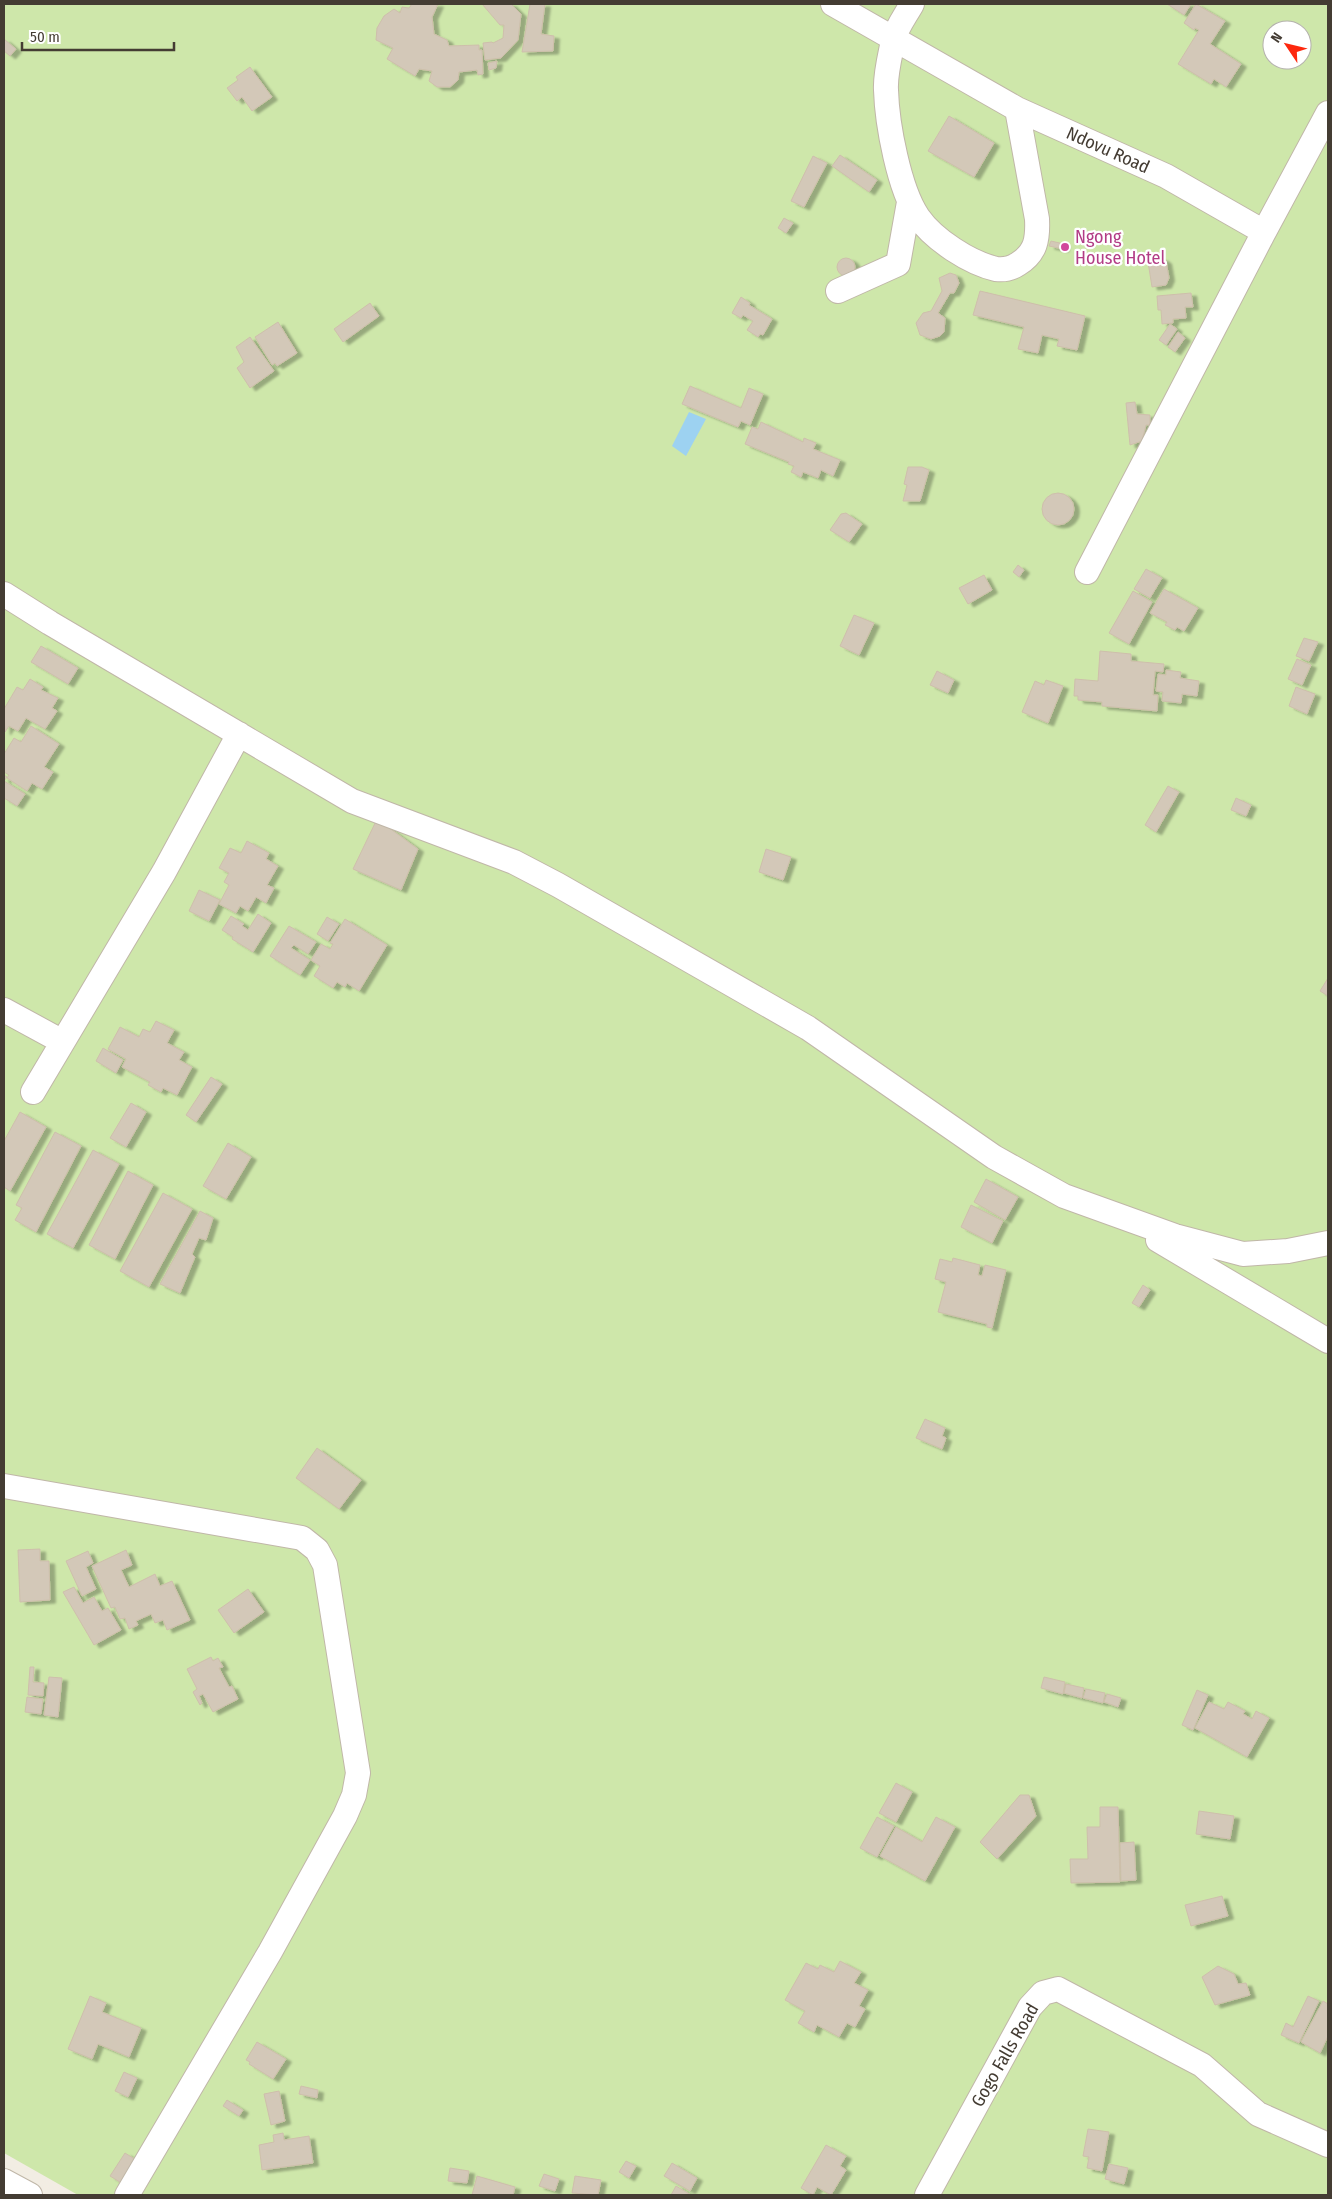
<svg xmlns="http://www.w3.org/2000/svg" width="1332" height="2199" font-family="'Fira Sans Condensed',sans-serif">
<style>
.green{fill:#cee7aa;fill-rule:evenodd}
.water{fill:#9dd2f1}
.building{fill:#d3c8b8;stroke:#cebfab;filter:url(#shadow)}
.lines{fill:none;stroke-linecap:round;stroke-linejoin:round}
.minor-casing{stroke:#c0b7a8;stroke-width:26}
.minor{stroke:#fff;stroke-width:24}
.hotel-dot{fill:#d1479c;stroke:#fff;stroke-width:2}
.labels{text-anchor:middle;stroke-width:4.5;stroke-linejoin:round;paint-order:stroke}
.street-label{font-size:18px;fill:#443c33;stroke:#fff}
.hotel-label{font-size:18px;fill:#b23c85;stroke:#fff;text-anchor:start}
</style>
<defs>
<filter id="shadow"><feDropShadow dx="5.5" dy="3" stdDeviation="1" flood-color="#0004"/></filter>
</defs>
<rect width="100%" height="100%" fill="#f2ede3"/>
<path class="green" d="M4 4H1328V2195H78L4 2153ZM1272 30H1302V60H1272Z"/>
<path class="water" d="M689 412 706 419 686 456 672 446Z"/>
<path class="building" d="M412 4H438L432 17 434 34 447 40 449 46 479 45V50H482L483 74 478 75 477 70 459 72 458 80 450 87H437L429 81 432 71 419 69 415 76 387 59 393 48 376 40 377 28 384 16 394 9 400 13 402 7 409 8Z
M482 4H511L521 14 518 40 501 58 485 60 483 43 492 42 493 43 503 38 504 25H500Z
M530 4H545L541 34 554 36 553 51 522 52Z
M1167 4H1191L1184 15Z
M1196 4 1225 21 1210 44 1241 64 1226 87 1214 79 1211 84 1178 64 1199 30 1195 28 1194 30 1184 23Z
M4 39 16 49 10 56 4 51Z
M497 61 496 68 489 70 488 63Z
M250 67 272 97 252 111 242 97 237 101 227 88 238 80 236 77Z
M949 116 994 143 974 177 928 151Z
M840 155 877 180 869 192 832 166Z
M813 156 827 163 804 207 791 201Z
M784 218 793 223 786 233 778 228Z
M1051 241 1064 244 1063 249 1049 246Z
M837 267a9 9 0 1 1 18 0a9 9 0 1 1-18 0Z
M1162 258 1166 261 1169 278 1166 285 1152 287 1148 262Z
M950 273 956 275 959 283 954 293H950L938 313 945 318 944 332 940 336 931 339 920 335 916 323 923 313 931 311 942 291 939 278Z
M980 291 1085 316 1077 350 1057 346 1059 339 1042 335 1038 353 1018 349 1024 327 973 315Z
M1191 293 1193 307H1185L1186 318 1173 319V323L1162 324 1161 310H1158L1157 296Z
M741 297 750 303 749 305 772 319 763 335 760 334 758 337 747 330 753 321 743 315 741 318 732 313Z
M370 303 379 316 343 342 334 329Z
M278 322 297 353 277 366 275 363 272 365 255 337Z
M1170 324 1177 329 1166 345 1159 340Z
M1178 332 1185 338 1175 352 1168 347Z
M250 337 274 371 250 388 237 368 244 362 236 347Z
M690 386 741 408 749 388 763 394 750 425 741 421 738 427 682 404Z
M1135 402 1137 414 1150 415V425H1146L1142 441 1130 445 1126 403Z
M761 422 803 442 804 438 816 443 813 449 840 460 833 476 821 470 818 478 803 472 801 477 791 472 794 466 788 464 789 462 745 444 752 427 758 429Z
M908 467H922L929 470 920 501H903L907 485 904 484Z
M1042 509a16 16 0 1 1 32 0a16 16 0 1 1-32 0Z
M846 513 862 524 849 542 830 530 841 514Z
M1018 565 1024 570 1019 577 1013 572Z
M1146 569 1162 578 1150 598 1134 589Z
M984 575 992 590 968 604 959 588Z
M1164 589 1198 608 1184 631 1177 627 1175 630 1165 625 1167 622 1150 613Z
M1133 591 1152 602 1129 644 1109 633Z
M854 615 874 623 859 655 840 646Z
M1304 638 1318 642 1309 661 1296 656Z
M41 646 78 668 68 684 31 662Z
M1100 651 1131 654V661L1164 664 1163 672 1155 671 1153 695H1158L1157 711 1102 706V702L1078 700V696H1074L1075 679 1098 681Z
M1297 659 1311 665 1302 685 1288 679Z
M1166 670 1181 672 1180 678 1199 681 1197 696 1182 694 1181 703 1162 701 1163 692 1156 691 1158 674 1166 675Z
M937 671 954 680 948 693 930 685Z
M30 679 43 687 41 690 58 698 52 708 57 711 45 729 26 718 18 731 9 726 5 732 4 709 17 687 23 690Z
M1046 680 1063 686 1048 723 1022 712 1035 681 1044 685Z
M1296 687 1315 694 1307 714 1289 706Z
M31 726 59 744 44 767 53 772 42 789 32 783 27 791 7 778 9 775 4 772V754L14 738 21 742Z
M4 775 7 777 4 781 25 794 17 806 4 798Z
M1168 786 1179 792 1156 832 1145 825Z
M1236 798 1251 805 1246 816 1231 810Z
M377 819 418 849 401 890 353 869Z
M247 841 269 853 266 859 278 866 267 885 274 888 266 903 256 897 248 911 240 906 236 913 219 904 229 885 224 882 229 873 219 868 230 848 241 853Z
M766 849 791 857 783 880 759 872Z
M199 890 220 900 209 921 189 911Z
M258 914 271 923 253 952 232 939 233 937 222 930 231 916 244 924 242 926 248 930Z
M327 917 339 924 328 941 317 934Z
M345 919 387 945 359 991 347 983 345 987 337 982 333 988 314 976 320 966 311 960 321 944 330 949 333 944 330 943Z
M289 926 316 942 308 954 294 945 291 948 310 960 300 975 270 956Z
M1328 978V996L1320 991Z
M156 1021 174 1030 167 1043 184 1052 179 1060 192 1067 177 1095 163 1088 161 1092 148 1085 150 1082 122 1067 126 1059 108 1049 120 1027 139 1037 143 1029 150 1032Z
M103 1048 123 1060 116 1073 96 1061Z
M211 1077 222 1084 196 1122 186 1115Z
M131 1103 146 1112 126 1147 110 1138Z
M20 1112 46 1127 10 1191 4 1187V1141Z
M55 1132 81 1146 36 1232 15 1220 22 1208 16 1205Z
M228 1143 251 1157 226 1199 203 1186Z
M93 1150 119 1164 73 1248 47 1234Z
M128 1171 153 1185 115 1259 89 1245Z
M986 1179 1018 1197 1005 1220 974 1202Z
M163 1193 192 1209 149 1287 120 1271Z
M971 1205 1003 1221 992 1243 961 1227Z
M200 1211 213 1218 206 1240 199 1238 192 1254 195 1257 180 1293 160 1284Z
M953 1258 980 1265 978 1275 982 1276 985 1265 1006 1270 992 1328 987 1327V1324L938 1312 946 1282 935 1279 940 1259 952 1262Z
M1143 1285 1150 1290 1139 1307 1132 1303Z
M925 1419 945 1428 942 1436 946 1438 942 1449 916 1438Z
M317 1448 361 1480 339 1509 296 1478Z
M40 1549V1561H49L50 1600 20 1602 18 1550Z
M126 1550 132 1565 121 1570 129 1587 155 1574 160 1586 172 1581 190 1620 167 1630 163 1620 155 1623 151 1614 136 1621 138 1625 129 1629 125 1618 120 1619 115 1607 111 1608 92 1566Z
M88 1551 93 1563 86 1567 96 1589 82 1596 66 1561Z
M74 1587 83 1603 94 1597 102 1611 108 1608 121 1630 94 1645 63 1592Z
M248 1589 264 1612 234 1633 218 1610Z
M211 1657 213 1661 218 1658 223 1667 219 1668 229 1687 232 1686 238 1699 213 1712 203 1694 199 1696 202 1703 200 1705 193 1692 197 1689 187 1669Z
M30 1667H34L33 1682 44 1683 43 1696 28 1695Z
M49 1677 62 1678 58 1717 44 1715Z
M1044 1677 1065 1682 1063 1694 1041 1688Z
M1066 1684 1084 1688 1082 1698 1064 1693Z
M1086 1689 1105 1693 1103 1703 1083 1698Z
M1197 1690 1208 1695 1193 1730 1182 1725Z
M1107 1694 1121 1698 1118 1707 1104 1702Z
M27 1697 43 1699 41 1714 25 1712Z
M1209 1702 1224 1709 1228 1702 1245 1711 1243 1714 1252 1719 1256 1711 1269 1718 1247 1757 1195 1728Z
M896 1783 912 1792 896 1822 879 1813Z
M1020 1795H1029L1036 1816 997 1859 980 1842Z
M1100 1807H1118L1120 1882 1071 1883 1070 1859H1088L1087 1827H1100Z
M1199 1811 1234 1816 1230 1839 1196 1834Z
M877 1817 894 1826 877 1857 860 1848Z
M936 1817 955 1827 925 1881 880 1856 896 1827 922 1842Z
M1134 1842 1136 1880 1121 1881 1120 1843Z
M1222 1896 1228 1916 1191 1926 1185 1905Z
M840 1961 861 1972 854 1983 868 1990 859 2006 865 2009 855 2027 847 2023 839 2037 817 2025 814 2032 798 2023 805 2011 785 2000 806 1963 818 1969 820 1965 834 1972Z
M1218 1966 1234 1974 1238 1984 1246 1983 1250 1995 1215 2005 1202 1977Z
M90 1996 106 2003 102 2012 141 2028 129 2057 98 2044 92 2059 68 2049Z
M1308 1996 1319 2001 1299 2043 1281 2035 1286 2023 1293 2027Z
M1323 2001 1328 2004V2036L1320 2053 1301 2042Z
M257 2042 286 2059 273 2079 249 2064 250 2062 246 2060Z
M124 2072 137 2078 128 2097 115 2091Z
M301 2086 318 2090 317 2098 299 2094Z
M279 2091 285 2121 271 2125 264 2094Z
M227 2100 243 2110 239 2116 223 2106Z
M1088 2129 1109 2132 1102 2171 1087 2168 1089 2157 1083 2156Z
M283 2133 284 2140 309 2136 313 2163 262 2170 259 2145 274 2142 273 2135Z
M826 2145 846 2156 840 2166 846 2170 831 2195 817 2187 813 2195 801 2188Z
M125 2153 138 2161 123 2184 110 2176Z
M626 2161 636 2166 629 2178 619 2172Z
M672 2163 697 2178 690 2191 664 2176Z
M1109 2164 1128 2168 1124 2184 1105 2179Z
M450 2168 469 2171 467 2183 448 2181Z
M544 2174 559 2179 555 2191 539 2186Z
M477 2176 515 2187 513 2195H515H472Z
M575 2176 601 2180 598 2195 572 2193Z
M676 2186 691 2195H671Z"/>
<g class="lines">
<defs>
<path id="minor" d="M833 4 1017 109 1166 176 1264 232 1328 113
M912 4C906 15 896 28 893 41 890 56 885 75 886 90 887 124 899 189 918 217 934 240 970 263 996 269 1004 270 1012 268 1018 264 1036 253 1038 239 1037 219L1017 109
M838 291 898 264 909 202
M1087 572 1264 232
M4 594 50 623 352 801 514 862 558 885 808 1028 994 1157 1064 1196 1175 1236 1243 1254 1288 1251 1328 1243
M4 1010 61 1041
M33 1092 164 872 239 734
M1158 1240 1328 1341
M4 1486 302 1538 317 1550 325 1565 358 1773 354 1795 345 1816 270 1952 127 2195
M4 2181 30 2195
M927 2195 1030 2007 1043 1993 1058 1989 1202 2065 1258 2114 1328 2145"/>
</defs>
<use href="#minor" class="minor-casing"/>
<use href="#minor" class="minor"/>
</g>
<circle class="hotel-dot" cx="1065" cy="247" r="5"/>
<g class="labels">
<g class="street-label">
<text transform="translate(1108 150) rotate(24)" y="6">Ndovu Road</text>
<text transform="translate(1005 2055) rotate(-60)" y="6">Gogo Falls Road</text>
</g>
<g class="hotel-label">
<text x="1075" y="243">Ngong<tspan x="1075" dy="21">House Hotel</tspan></text>
</g>
</g>
<rect width="1332" height="2199" fill="none" stroke="#443c33" stroke-width="10"/>
<g transform="translate(1287 45) rotate(305)"><circle r="24" fill="#ffffff" stroke="#b4b1ad"/>
<path d="M0-4L9 19L0 12L-9 19Z" fill="#fd280e"/>
<text y="-8" font-size="14" font-weight="bold" text-anchor="middle" fill="#443c33">N</text>
</g>
<path d="M22 42v8h152v-8" fill="none" stroke="#443c33" stroke-width="2.5"/>
<text x="30" y="42" font-size="15" fill="#443c33" stroke="#ffffff" stroke-width="4" paint-order="stroke">50 m</text>
</svg>
